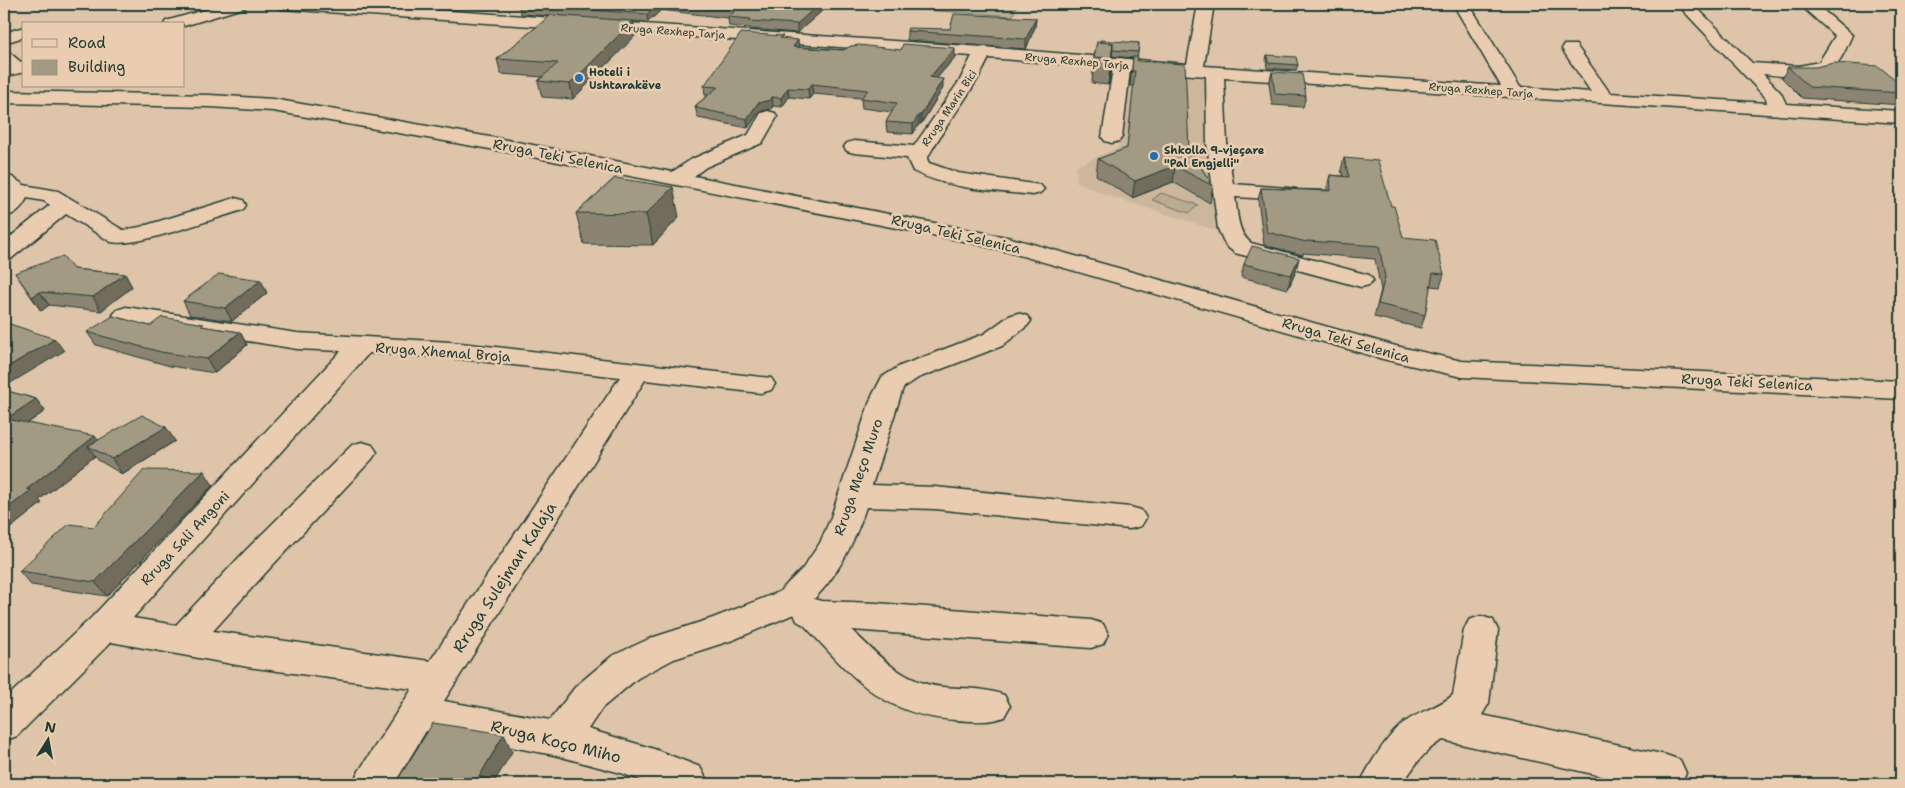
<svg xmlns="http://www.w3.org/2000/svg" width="1905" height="788" font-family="'Shantell Sans',sans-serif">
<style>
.built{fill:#ccb79d}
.green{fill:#bbab93;stroke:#6d7464}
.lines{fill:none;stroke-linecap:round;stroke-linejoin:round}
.minor-casing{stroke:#1f3d34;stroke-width:3}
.major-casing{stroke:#1f3d34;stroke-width:3}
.minor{fill:#eacdb0;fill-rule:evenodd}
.major{fill:#eacdb0;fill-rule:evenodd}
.wall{fill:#8c8472;stroke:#1f3d34}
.shaded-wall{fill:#726c5c;stroke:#1f3d34}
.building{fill:#a39a84;stroke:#1f3d34}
.poi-dot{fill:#1f6fb2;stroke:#eacdb0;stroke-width:2}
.labels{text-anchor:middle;stroke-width:5;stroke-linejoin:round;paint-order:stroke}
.far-street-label{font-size:11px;fill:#1f3d34;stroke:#eacdb0}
.far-poi-label{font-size:11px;font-weight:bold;fill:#1f3d34;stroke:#eacdb0;text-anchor:start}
.street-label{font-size:14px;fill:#1f3d34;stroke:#eacdb0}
.near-street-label{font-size:16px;fill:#1f3d34;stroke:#eacdb0}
</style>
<rect width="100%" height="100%" fill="#dec4a8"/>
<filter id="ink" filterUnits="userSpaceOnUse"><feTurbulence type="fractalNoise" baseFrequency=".02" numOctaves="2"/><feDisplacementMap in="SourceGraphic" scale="10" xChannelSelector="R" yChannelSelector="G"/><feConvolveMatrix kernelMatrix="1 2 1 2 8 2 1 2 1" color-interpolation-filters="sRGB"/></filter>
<g filter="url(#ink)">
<path class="built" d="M1130 73 1207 78 1209 135 1218 231 1104 194 1077 182 1076 166 1119 147Z"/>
<path class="green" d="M835 4H1017L1013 16Z
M1161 193 1198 205 1189 213 1152 200Z"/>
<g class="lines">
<defs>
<path id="minor" d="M274 4H347L983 47 1187 64 1198 4H1214L1204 66 1501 86 1453 4H1469L1520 87 1591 92 1562 49 1564 45H1576L1610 93 1767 103 1766 98 1677 4H1693L1752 63 1799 66 1819 62 1835 36 1799 4H1816L1852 35C1847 46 1842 60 1832 69 1818 81 1781 76 1763 74L1781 93 1786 104 1901 111V123L1224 78 1227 144 1233 184 1288 188 1296 189 1299 194 1296 199 1288 200 1235 197C1238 214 1237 232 1251 243L1369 275 1373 280 1369 285 1361 287 1235 253 1226 246 1218 229 1207 144 1206 76 1130 70 1122 137 1119 141 1112 143 1105 141 1102 137 1113 68 989 58C972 94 945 124 927 159L929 163 958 173 1040 185 1044 189 1040 193 1033 195C993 191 949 189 913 171L907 158 854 153 847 151 844 147 847 143 854 141 914 146 960 80 972 56 282 9 277 7Z
M24 27V37L4 43V33Z
M4 52 10 53 23 64V72C14 74 11 71 4 66Z
M4 91 210 95 273 99 507 140 672 172 692 159 748 135 761 113 768 111 775 113 777 117 762 143 706 167 694 176 1011 238 1396 346 1462 361 1901 381V399L1462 377 1383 359 1005 251 963 241 507 152 273 111 210 107 4 103Z
M4 175 12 177 24 185 58 191 123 230 140 227 235 198 243 200 246 205 243 210C214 218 136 248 111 242L66 214 12 258 4 260V242L50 205 44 201 27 198C22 208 15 215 4 217V200L6 192 4 190Z
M126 307 297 333 451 342 771 378 775 384 771 390 761 393 645 380 444 701 550 720 576 686 612 656 651 638 713 618 779 592 803 568 820 543 831 517 871 398 882 377 900 366 984 334 1009 316 1018 313 1027 316 1031 321 1027 326 1002 346 918 378 903 388 872 485 935 487 1130 507 1141 510 1146 518 1141 526 1130 529 935 509 866 507C855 541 839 574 814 599L821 601 876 603 1091 620 1103 624 1108 634 1103 644 1091 648 852 630C878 656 904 683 942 687 963 689 984 687 1004 695L1010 706 1004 717C988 723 972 721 955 720 880 715 851 675 804 625L797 621 794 614 733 640 674 659 638 678 602 708 588 729 654 749 700 767 709 784H651L621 773 554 755 426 731 394 784H353L359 771 412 689 248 667 111 642 17 736 4 741V700L92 617 341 351 297 349 117 320 113 315 117 310ZM369 353 451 358 620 377 430 661 213 631 270 568 372 459 377 452 372 445 362 442 352 445 246 550 176 625 133 618Z
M1481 616 1493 620 1498 630 1489 703 1482 715 1666 755 1680 760 1686 773 1680 784H1637L1443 740C1424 750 1414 767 1402 784H1360C1368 766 1389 733 1405 722 1420 711 1439 707 1453 695L1464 630 1469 620Z"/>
<path id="major" d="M225 4H249L246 7 184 26V24H164L166 21Z
M24 61V72L4 77V66Z"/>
</defs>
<use href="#minor" class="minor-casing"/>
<use href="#major" class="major-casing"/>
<use href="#minor" class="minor"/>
<use href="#major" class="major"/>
</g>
<path class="wall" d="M391 4H452L444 9Z
M480 4H823L824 9 797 33 750 29V28L729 26 728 18 661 10 648 22 633 21 636 35 573 99 542 97 538 81 543 77 501 74 497 59 550 16 521 14 519 7Z
M1036 18 1035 27 1026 49 907 40V31L950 29Z
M783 39 799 47 955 57 937 78 943 88 921 124H919L913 134 887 132 886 122 892 112 862 108 861 98 813 94 809 99 789 97 782 107 773 106 771 109 759 112 748 128 698 118 695 106 708 95H705L704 86Z
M1097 42 1139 43 1137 61 1189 149 1213 186 1210 203 1173 182 1132 198 1096 175 1098 159 1127 148 1134 86H1130L1133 58 1112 56 1108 85 1092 83 1094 57Z
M1267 55 1298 65 1296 70 1267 68 1266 60Z
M1788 67 1901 84V105L1802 98 1782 78Z
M1272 72 1306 96 1303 107 1272 105 1269 83Z
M1344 158 1391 206 1403 237 1444 274 1440 287 1430 286 1425 315 1421 328 1374 317 1381 290 1375 259 1303 253V255L1264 245 1258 200 1261 188 1327 190V187L1330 175 1343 176 1341 170Z
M615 178 679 217 653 245 584 244 576 213Z
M1244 264 1296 271 1288 289 1241 277Z
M73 269 125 274 132 287 101 311 49 305 41 311 15 273Z
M267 293 232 321 190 315 183 301Z
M150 326 206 327 240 332 247 345 215 373 170 366 96 345 87 332Z
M4 390 36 399 45 411 28 423 98 440 175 441 122 474 98 460 95 456 39 500 42 503 4 533Z
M213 485 107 596 31 585 19 571 94 527Z"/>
<path class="shaded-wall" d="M443 4H452L444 9Z
M657 4H660L661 10 648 22 647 14Z
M817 4H823L824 9 797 33V24Z
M1036 18 1035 27 1026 49V39Z
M633 21 636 35 573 99 570 84Z
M798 40 799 48 793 47Z
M1113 43 1111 70 1108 85 1111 58Z
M955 48V57L930 86V77Z
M943 79V88L921 124V115Z
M812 84 813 94 809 99 808 89Z
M788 88 789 97 782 107 781 98Z
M772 97 773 106 771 109 759 112 748 128 747 119 758 103Z
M919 115V124L913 134V124Z
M1175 166 1173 182 1132 198 1135 181Z
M673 187 679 217 653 245 646 214Z
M1299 258 1296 271 1288 289 1291 275Z
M125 274 132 287 101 311 93 297Z
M261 280 267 293 232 321 225 308Z
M40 292 49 305 41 311 32 297Z
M240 332 247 345 215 373 207 359Z
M55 339 64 351 4 387V369Z
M36 399 45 411 15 432 6 419Z
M166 427 175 441 122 474 112 459Z
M95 436 104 448 88 446 95 456 39 500 42 503 4 533V511L27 489Z
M204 471 213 485 107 596 95 582Z
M504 734 512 752 493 784H483L479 777Z"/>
<path class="building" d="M521 4H657L647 14 519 5Z
M679 4H819L797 24 749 21 751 19 728 17 734 12 730 10Z
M954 14 1036 18 1026 39 907 31 908 28 950 29Z
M551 15 633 21 570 84 538 81 558 63 497 59Z
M741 33 783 36 780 38 798 40 793 47 843 50 851 46 859 45 901 50 903 44 955 48 930 77 943 79 921 115H919L913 124 886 122 897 103 861 98 868 90 812 84 808 89 788 88 781 98 772 97 770 100 758 103 747 119 696 108 698 106H695L718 87 704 86Z
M1100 40 1139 43 1138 52 1113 50V43L1100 42Z
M1097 42 1113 43 1111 58 1094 57Z
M1267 55 1296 57 1298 65 1268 63Z
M1133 57H1138L1137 61 1185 64 1189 149 1213 186 1175 166 1135 181 1098 159 1127 148 1135 71H1132Z
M1834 63 1878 66 1901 84V93L1809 87 1788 67H1815Z
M1272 72 1302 74 1306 96 1275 94Z
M1344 158 1378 161 1391 206H1394L1403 237 1435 240 1444 274 1433 273 1425 315 1378 304 1385 277 1379 246 1307 241 1306 242 1267 232 1261 188 1331 191 1330 175 1349 177Z
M615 178 673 187 646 214 576 213Z
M1252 246 1299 258 1291 275 1244 264Z
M63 256 73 269 125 274 93 297 40 292 32 297 15 273Z
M219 274 261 280 225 308 183 301Z
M113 316 150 326 162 317 204 324 201 326 240 332 207 359 161 352 87 332Z
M4 322 55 339 4 369Z
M4 390 36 399 6 419 95 436 27 489 31 490 4 511Z
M142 415 166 427 112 459 88 446Z
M144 470 204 471 95 582 19 571 69 524 94 527Z
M433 723 504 734 479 777 486 778 484 782 499 784H395Z"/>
</g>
<g class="poi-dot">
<circle cx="579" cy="78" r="5"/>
<circle cx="1154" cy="156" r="5"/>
</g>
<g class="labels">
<g class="far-street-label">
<text transform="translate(673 31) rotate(4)" y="4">Rruga Rexhep Tarja</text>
<text transform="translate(1077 61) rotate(5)" y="4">Rruga Rexhep Tarja</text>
<text transform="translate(1481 90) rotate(4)" y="4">Rruga Rexhep Tarja</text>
<text transform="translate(949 108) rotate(-56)" y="4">Rruga Marin Bici</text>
</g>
<g class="far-poi-label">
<text x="589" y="76">Hoteli i<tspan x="589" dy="13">Ushtarakëve</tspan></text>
<text x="1164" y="154">Shkolla 9-vjeçare<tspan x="1164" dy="13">"Pal Engjelli"</tspan></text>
</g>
<g class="street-label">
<text transform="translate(558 156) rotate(11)" y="5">Rruga Teki Selenica</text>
<text transform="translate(956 234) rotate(13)" y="5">Rruga Teki Selenica</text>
<text transform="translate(1346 340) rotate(16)" y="5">Rruga Teki Selenica</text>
<text transform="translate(443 352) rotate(4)" y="5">Rruga Xhemal Broja</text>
<text transform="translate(1747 382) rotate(3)" y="5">Rruga Teki Selenica</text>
<text transform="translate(858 477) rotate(-71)" y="5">Rruga Meço Muro</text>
<text transform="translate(185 538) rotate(-47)" y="5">Rruga Sali Angoni</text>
</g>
<g class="near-street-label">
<text transform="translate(504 577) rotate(-57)" y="6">Rruga Sulejman Kalaja</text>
<text transform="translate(556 741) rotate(14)" y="6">Rruga Koço Miho</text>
</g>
</g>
<rect width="1905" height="788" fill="none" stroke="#eacdb0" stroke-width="20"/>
<rect x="10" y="10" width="1885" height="768" fill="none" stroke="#1f3d34" stroke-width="2" filter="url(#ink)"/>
<rect x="22" y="22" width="162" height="65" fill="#eacdb0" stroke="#99937e"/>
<rect x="32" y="39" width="25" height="8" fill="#eacdb0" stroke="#99937e"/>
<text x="68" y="48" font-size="15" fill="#1f3d34">Road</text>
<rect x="32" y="60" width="25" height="15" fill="#a39a84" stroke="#99937e"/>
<text x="68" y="72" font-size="15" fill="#1f3d34">Building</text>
<g transform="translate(48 740) rotate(11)" stroke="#eacdb0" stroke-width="4" paint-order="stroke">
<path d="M0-4L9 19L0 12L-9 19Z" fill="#1f3d34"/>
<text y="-8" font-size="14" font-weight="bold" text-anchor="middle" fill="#1f3d34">N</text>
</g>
</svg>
